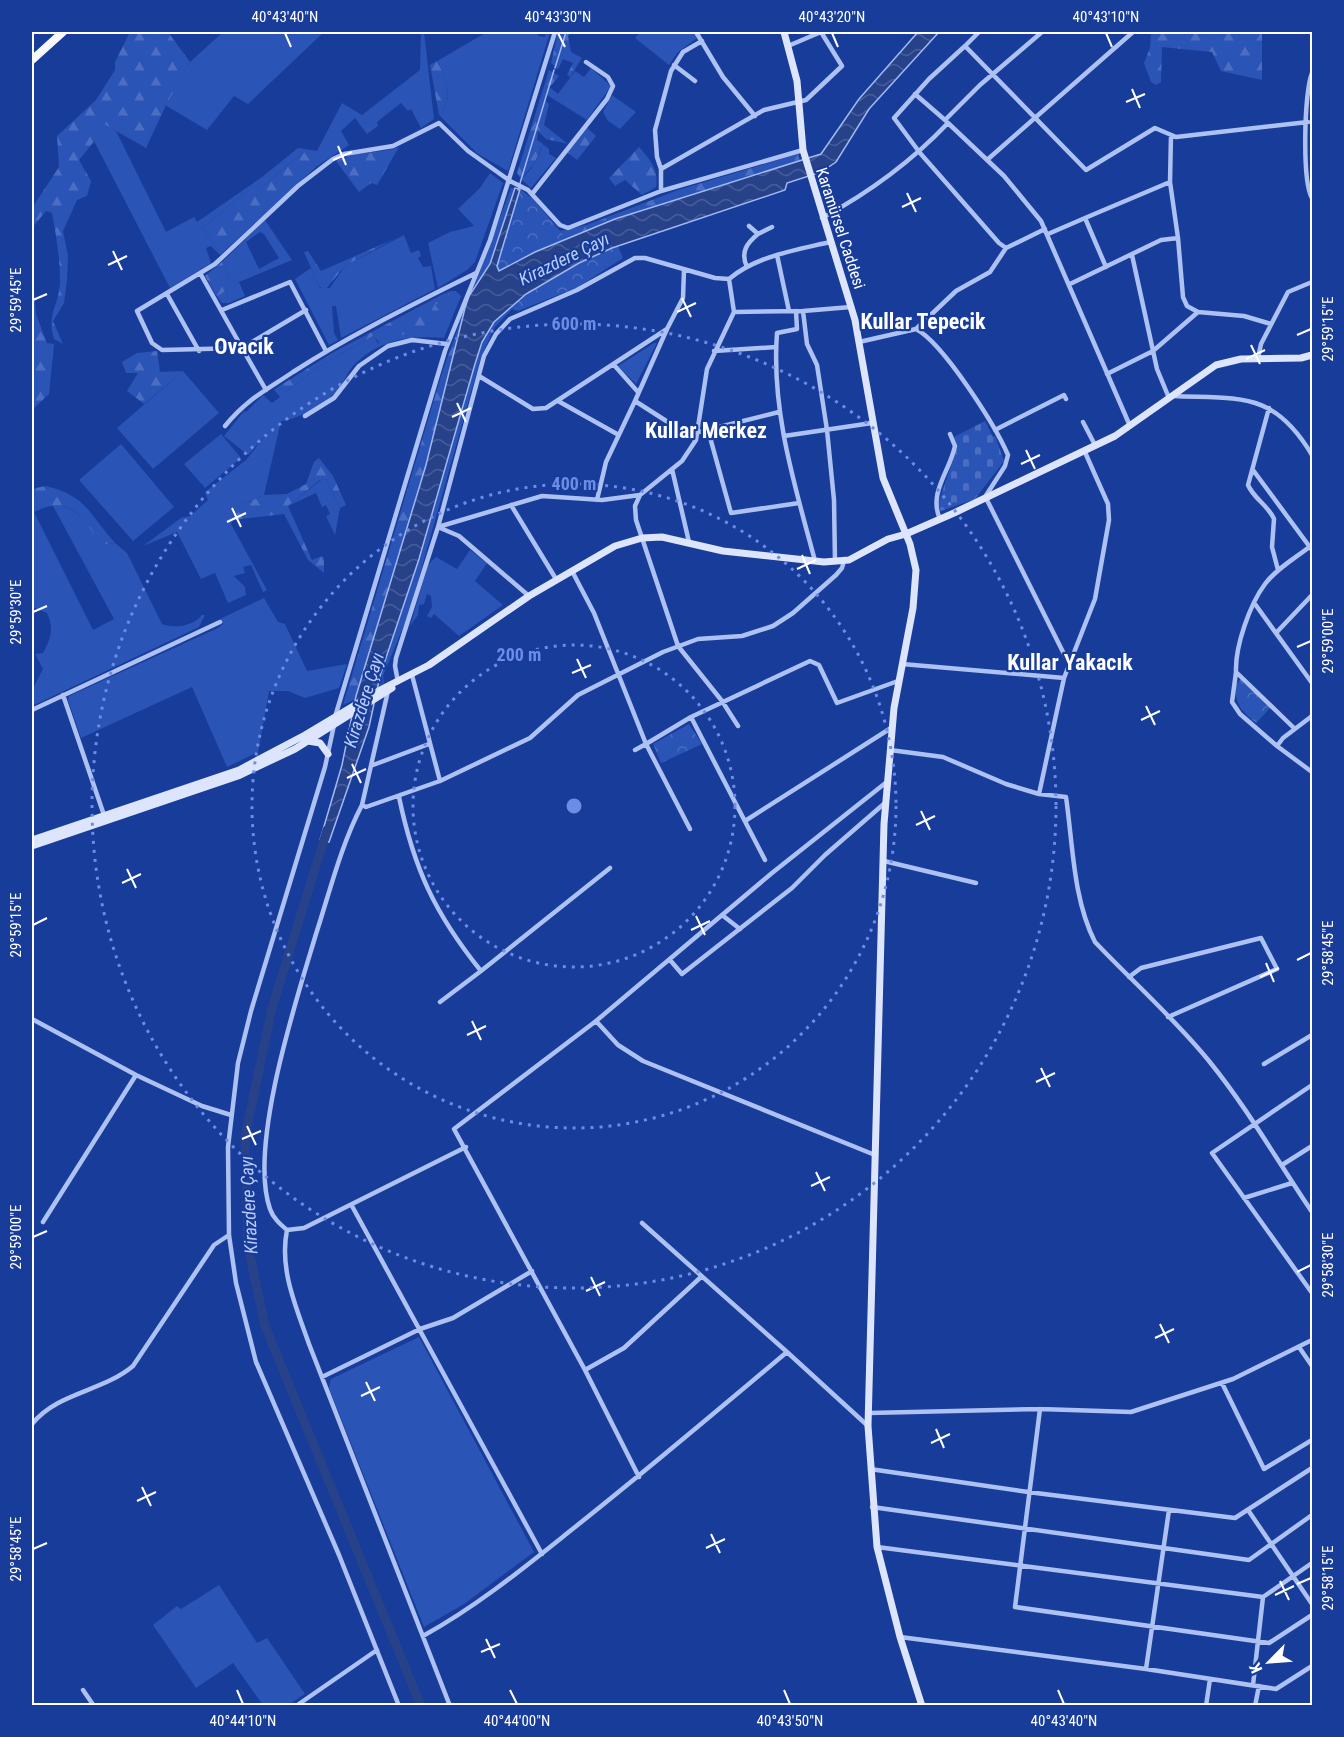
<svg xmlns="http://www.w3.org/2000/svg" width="1344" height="1737" font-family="'Roboto Condensed',sans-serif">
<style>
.green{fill:#2b54b7;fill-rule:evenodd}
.forest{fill:url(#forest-firs)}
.cemetery{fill:url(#cemetery-stones)}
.park{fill:url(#park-crowns)}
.water{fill:url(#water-waves);stroke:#a0b9f4;stroke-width:1.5}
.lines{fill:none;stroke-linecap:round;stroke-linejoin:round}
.stream{stroke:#a0b9f4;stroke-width:1.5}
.river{stroke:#284289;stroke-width:9}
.street{stroke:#adc1f2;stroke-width:4.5}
.secondary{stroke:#dce5fc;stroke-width:7}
.primary{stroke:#f8f9ff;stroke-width:8}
.ticks{fill:none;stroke:#fff;stroke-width:2}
.ring{fill:none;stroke:#6c8ce6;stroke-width:3;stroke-dasharray:3 6}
.labels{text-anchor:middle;stroke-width:4.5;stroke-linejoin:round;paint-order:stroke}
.street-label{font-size:16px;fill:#fff;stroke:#183c9a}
.water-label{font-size:18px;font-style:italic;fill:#baccf8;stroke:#183c9a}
.district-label{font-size:22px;font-weight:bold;fill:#fff;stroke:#183c9a}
.centre{fill:#6c8ce6;stroke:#183c9a;stroke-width:3}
.ring-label{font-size:18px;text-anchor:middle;font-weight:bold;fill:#6c8ce6;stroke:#183c9a;stroke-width:4.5;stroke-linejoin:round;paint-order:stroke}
.neatline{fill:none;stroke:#fff;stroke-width:2}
.ticks-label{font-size:15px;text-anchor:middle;fill:#fff}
</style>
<defs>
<pattern id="forest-firs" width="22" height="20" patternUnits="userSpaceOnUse" patternTransform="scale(1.5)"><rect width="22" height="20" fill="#2b54b7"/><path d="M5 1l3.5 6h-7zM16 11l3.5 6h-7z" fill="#4b6ec2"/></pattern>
<pattern id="cemetery-stones" width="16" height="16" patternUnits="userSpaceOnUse" patternTransform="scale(1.5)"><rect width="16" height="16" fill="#2b54b7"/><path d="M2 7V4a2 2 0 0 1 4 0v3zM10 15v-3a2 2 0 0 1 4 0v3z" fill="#4b6ec2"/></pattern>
<pattern id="park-crowns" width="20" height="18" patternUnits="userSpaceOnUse" patternTransform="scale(1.5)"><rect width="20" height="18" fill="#2b54b7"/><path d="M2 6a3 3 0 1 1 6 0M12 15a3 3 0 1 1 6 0" fill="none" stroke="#4b6ec2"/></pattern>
<pattern id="water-waves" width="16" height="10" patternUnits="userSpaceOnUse" patternTransform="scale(1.5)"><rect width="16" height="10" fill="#284289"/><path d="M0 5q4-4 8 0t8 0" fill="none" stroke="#485e9b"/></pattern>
</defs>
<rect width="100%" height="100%" fill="#183c9a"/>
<path class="green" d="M223 32H324L248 104 234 96 207 130 165 105 190 62Z
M421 32H424L434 119 421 128 411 109 408 111 401 103 377 122 378 126 367 134 355 118 341 131 349 145 316 167 304 152 258 190H248L203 228 220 255 211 246 206 248 211 263 170 288 94 141 97 119 116 131 166 232 194 217 197 222 262 177 298 148 317 151 342 103 362 115 420 70Z
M487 32H538V36L545 37 546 32H550L508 171 478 154 439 115C454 102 447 76 437 61Z
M640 32H694L697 38 678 52 669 65 635 38Z
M591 68 611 86 587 120 547 95 549 87 558 94 575 71 584 77Z
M612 95 636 112 620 129 608 121 603 112Z
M537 140 549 149V154L556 158 531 188 521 179C532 170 538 158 543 144Z
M490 173 503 183 475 262 467 270 438 288 428 243 450 232 474 226 458 209 480 188Z
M511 188H515L490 264 474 287Z
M265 220 292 260 239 282 245 296 229 303H222L217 297 226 291 231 282 222 262ZM260 232 264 234 279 258 259 269 246 242Z
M404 235 411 253 419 250 421 256 418 258 423 267 431 266 435 289 341 338 336 306H332L334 333 338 340 329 345 295 279 311 268 320 288H330L345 266Z
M451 291H456L461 296 444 338C411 335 380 339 355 364 346 373 343 386 334 394 322 405 297 420 281 421L264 495 235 508 231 524 267 590 263 592 251 565 243 567 245 573 234 576 245 587 246 595 228 603 215 573 201 579 177 532 143 546 181 518 190 516 208 500 205 492 246 460 269 431 248 455 224 436 244 411 246 412 263 395 272 403 280 397 274 390 278 387 285 392 321 365 373 336 378 343 433 322 434 305 448 298V294L445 293Z
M509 308 512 309 494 328 481 357 409 613 383 676 384 683 378 686 419 559 482 342 494 322Z
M654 343H657L636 384 618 366Z
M183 371 219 413 153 469 117 428Z
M221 434 241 458 205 488 184 464Z
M121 444 174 507 133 541 79 480Z
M326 479 340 508 335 535 326 516 330 514 326 505 322 507 316 493 288 506 321 480Z
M52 504C78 505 88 525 102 545L115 543 127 553 162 624C175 629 193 626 202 615H205L199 627 32 706V690L43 669 35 654 43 653C51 638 54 629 47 613L35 608 32 610V513L34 512 93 630 114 619Z
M470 550 487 563 475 581 503 605 459 636 434 614 431 618 427 616 432 607 431 596 427 594 424 604 419 605 418 615 410 626 428 565 436 557 457 569Z
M264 598 278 622 285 624 307 671 347 664 339 688 305 698 288 691H269L258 752 227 767 192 687 81 738 68 700 69 696 218 628 223 624 220 619Z
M419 1337 534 1552 464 1604 424 1627 329 1388 331 1379Z
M219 1585 257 1643 267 1638 305 1694 288 1705H263L233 1663 196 1688 153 1625 177 1606 181 1609Z"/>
<path class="forest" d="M130 32H168L190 62 167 103 146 148 97 120 96 139 79 160 91 181 87 196 77 200 63 231 68 256 67 280 64 303 53 321 63 344 54 339C46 313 60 305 60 280 60 257 56 235 52 213L46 211 32 228V208L59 167 57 136 96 100 115 70V62Z
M558 32H571L568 36 571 52 582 58 570 77 567 75 573 63 563 59 558 69 551 63Z
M1151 32H1262V80L1221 71 1212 52 1162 47 1161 82 1156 85 1151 82 1144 63 1150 48Z
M437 61C447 75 454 102 439 115L430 65Z
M549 70 559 76 549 88 545 100 549 104 544 125 568 144 546 139 538 131 537 140 543 144 534 164 521 179 517 173Z
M587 128 596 136 577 160 567 152Z
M399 147 377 185 371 183 359 192 336 161C354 151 380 154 399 147Z
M639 147C650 160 659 169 656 187L642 195 625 180 615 186 609 178Z
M304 152 316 167 220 255 203 228 248 190H258Z
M798 154 800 161 615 219 567 239 560 231 587 225 678 190Z
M394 239 345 266 325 290 319 286 304 252 308 251 321 271Z
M222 262 231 282 230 288 217 297 205 276Z
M32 265 36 314 47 343 54 344 49 394 32 410Z
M445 293 449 294 448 298 435 305 439 310 433 322 381 344 373 336 321 365 285 392 278 387 332 353Z
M465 308 426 465 356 699 343 705 442 373Z
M157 351 160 372 183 371 144 404 127 391 138 373H126L122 362 137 353Z
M319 458 333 476 346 505 340 508 326 479 320 480 288 506 312 560 322 556 324 558V573L308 560 284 514 232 520 235 508 264 495 287 494 306 484 314 462Z
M45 486C86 495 89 514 115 543L102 545C80 515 71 493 32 513V489Z"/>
<path class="cemetery" d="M985 421 993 437 995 436 1004 461 975 499 941 511 938 504 957 448 954 437Z"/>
<path class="park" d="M520 189 533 199 567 239 499 271 497 266Z
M618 246 623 258 578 287 518 311 509 308C538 281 581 260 618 246Z
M1241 679 1270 708 1256 723C1242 712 1233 701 1236 684Z
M689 724 702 744 661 763 653 744Z"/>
<path class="water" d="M918 32H939L869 109 836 162 821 172 787 183 785 190 612 248 579 263 526 294 494 322 482 342 475 364 419 559 380 676 369 727 329 842 320 840 342 765 356 696 426 465 465 308 469 296 490 264 515 188 520 189 497 266 499 271 535 252 615 219 821 154 859 99Z"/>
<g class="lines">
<path class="stream" d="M555 68 566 32
M518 190 554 70"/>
<path class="river" d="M327 830 272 1008 245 1137 248 1246 265 1326 421 1706"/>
<path class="street" d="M696 32 723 77 755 116
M788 46 821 32
M965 46 979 32
M674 65 695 81
M1312 73C1304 92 1302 181 1312 198
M915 94 945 120
M948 123 1004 176 1041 221 1130 426
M1171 135 1170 182 1178 238
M987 160 1133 32
M661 169 657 157 655 130 671 71 683 52 702 41
M661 191 803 150
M532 194 607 99 613 86 608 77 586 62
M822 218C870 192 911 162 948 123L945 120 980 85 1042 32
M1085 218 1170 182
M1045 229 1006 248 999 243 920 153 894 118 929 79 965 46 1086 170 1155 128 1176 137 1308 122
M758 234 772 227
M1048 234 1085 218 1106 267
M777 255 789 311
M1132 255 1157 369 1169 398
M747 267C740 252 747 243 758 234L749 226
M200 273 242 348 306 310
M1070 284 1161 240 1178 238 1183 297 1187 306 1198 312 1153 351 1107 374
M167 294 199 351
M222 310 290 282 326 351
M796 311 797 329 777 333C771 411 795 486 815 561
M803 311 807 344 817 365 827 430 834 500 835 562
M734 312 803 311 851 307
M1198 312 1244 316 1271 324
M916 329 956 291 990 272 1006 248
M859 342 916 329C943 343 995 425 1008 455L1005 466 985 497
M714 351 776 347
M1258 358 1261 344 1288 292 1312 282
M614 365 638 392
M479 376 533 409 546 408 667 329 683 298 684 270
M266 390 242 348 162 350 152 343 137 311 215 264 298 186 333 159 344 154 393 146 439 123 468 151 510 181 528 190 560 225 568 228 661 191V169L764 110 806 100 842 66 821 32
M1174 396C1241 399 1274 391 1312 455
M558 401 617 434
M635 401 667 329
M1269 408 1248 485C1254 499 1268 505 1274 519L1272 547 1278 570
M305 416 334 398 359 366 388 346 412 340 447 344
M1083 422 1095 445
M225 426C247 399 265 391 293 372 352 334 414 304 476 273
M708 430 731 513 799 503
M995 430 1064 395 1066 399
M699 432 779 412
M784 436 872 423
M672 469 689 542
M1253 470 1312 550
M986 498 1070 666
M597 500 606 462 635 401 696 440
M511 505 556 579
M940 519C928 493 950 471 955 446L950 434
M572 571 594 613 646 744 691 717
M529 596 459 536 438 527 542 496 602 500 640 495
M1255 604 1312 683
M1276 633 1312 595
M902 664 1064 678
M1236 672 1232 702 1240 714 1277 746
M412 675 440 781
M398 682 395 666 396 658 438 527 484 356 496 334 510 319 577 290 635 258H645L715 278 729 279
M388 691 362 805 366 807 440 781 530 738 578 695 663 652 698 639 742 636 773 626 793 613 836 575 842 568 844 561
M63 695 105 818
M32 710 220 622
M1312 716 1283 738 1277 746 1312 772
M335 717 445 351 490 240 555 32
M334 725 325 767 251 1011 238 1063 228 1147 229 1235 236 1283 256 1362 339 1555 399 1706
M738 726 722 701 678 646 636 520 635 506 640 495 682 461 696 440 707 369 734 312 729 279C756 256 796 250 830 242
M1295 729 1236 672C1235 646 1250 604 1265 584 1277 568 1297 557 1312 545
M635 750 646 744 690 829
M890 750 943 757 1006 784 1039 794 1066 797C1073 845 1073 899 1095 942 1133 982 1175 1019 1209 1061 1248 1109 1278 1162 1312 1212
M373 765 429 744
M1039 794 1064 678 1095 599 1109 520 1108 504 1084 450
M399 797C414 869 435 914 481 971L440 1002
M745 821 891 728
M765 860 691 717 810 661 819 665 837 703 898 681
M884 861 976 883
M722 915 740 929
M670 960 682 974 792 888 825 855 886 802
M481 971 610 868
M1129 977 1141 968 1261 938 1277 969 1168 1017
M32 1019 136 1075 202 1106 231 1115
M596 1021 618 1045 643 1061 875 1155
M1264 1064 1312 1035
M1312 1085 1212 1153 1312 1293
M1282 1165 1312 1146
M1244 1198 1292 1183
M352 1206 542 1554
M43 1222 136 1075
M642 1223 787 1352
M287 1230C280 1224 273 1218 270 1209 248 1146 297 998 316 934 330 891 341 845 362 805
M1299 1347 1312 1366
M585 1370 624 1348 701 1277
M322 1377 420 1329 453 1318 532 1271
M1222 1383 1264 1469 1312 1440
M1040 1409 1015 1607 1269 1643 1312 1615
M869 1413 1040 1409 1131 1412 1233 1379 1312 1340
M32 1424C58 1392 102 1392 133 1366L214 1245 229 1235
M870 1469 1028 1492 1235 1518 1312 1468
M639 1477 585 1370 454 1129 596 1021 772 873 888 781
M872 1507 1249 1560 1312 1515
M1248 1510 1312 1604
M877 1547 1263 1597 1312 1563
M423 1636C474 1608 520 1571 565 1535 640 1476 713 1414 787 1352L868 1426
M900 1637 1146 1669 1276 1689 1312 1666
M1146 1669 1169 1510
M1253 1685 1263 1597
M83 1690 94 1706
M296 1706 377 1650
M450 1706 309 1344C296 1307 279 1269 287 1230L304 1228 466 1147
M1206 1706 1210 1679
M1255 1706 1259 1686"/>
<path class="secondary" d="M784 32 797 81 803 150 855 320 883 478 910 544 916 570 913 608 894 708 884 824 868 1426 877 1547 900 1637 922 1706
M308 741 320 743 328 754
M32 840 239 770 305 735 382 689 429 665 529 596 615 546 642 538 662 537 723 551 824 562 849 560 888 539 906 534 954 513 1115 436 1216 365 1241 359 1301 358 1312 355
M32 846 238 776 295 749 392 688"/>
<path class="primary" d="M32 60 63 32"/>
</g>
<path class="ticks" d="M285 33 291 47M558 33 565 47M832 33 838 47M1106 33 1112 47M1132 89 1140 108M1126 102 1145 94M338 146 346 165M333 160 352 152M907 193 916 212M902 207 921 198M113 251 122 270M108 265 127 256M682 298 691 317M33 300 47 294M677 312 696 303M1297 335 1311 329M1251 345 1260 364M1246 359 1265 350M457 403 466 422M452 417 471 408M1026 450 1035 469M1021 464 1040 455M232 508 241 527M227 522 246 513M802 555 810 574M797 569 816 560M33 612 47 606M1297 647 1311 641M577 659 586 678M572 673 591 665M1146 706 1155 725M1141 720 1160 711M352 764 361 783M347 778 366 769M921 811 930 830M916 825 935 816M127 869 136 888M122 883 141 874M696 916 705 935M33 925 47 918M691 930 710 921M1297 960 1311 953M1266 963 1274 982M1260 977 1279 968M472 1021 481 1040M467 1035 486 1026M1041 1068 1050 1087M1036 1082 1055 1073M247 1126 256 1145M242 1139 261 1131M816 1172 825 1191M811 1186 830 1177M33 1237 47 1231M1297 1272 1311 1265M591 1277 600 1296M586 1291 605 1282M1160 1324 1169 1343M1155 1338 1174 1329M366 1382 375 1401M361 1396 380 1387M936 1429 944 1448M931 1443 950 1434M142 1487 151 1506M137 1501 156 1492M711 1534 720 1553M706 1548 725 1539M33 1549 47 1543M1280 1581 1289 1600M1297 1584 1311 1578M1275 1595 1294 1586M486 1639 495 1658M481 1652 500 1644M237 1690 243 1704M510 1690 517 1704M784 1690 790 1704M1058 1690 1064 1704"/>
<g class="ring">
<circle cx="574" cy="806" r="161"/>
<circle cx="574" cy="806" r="322"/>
<circle cx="574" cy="806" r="482"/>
</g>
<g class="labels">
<g class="street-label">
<text transform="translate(841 228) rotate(72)" y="6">Karamürsel Caddesi</text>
</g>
<g class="water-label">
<text transform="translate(564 259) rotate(-26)" y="6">Kirazdere Çayı</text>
<text transform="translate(364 700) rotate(-73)" y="6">Kirazdere Çayı</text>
<text transform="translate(249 1205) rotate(-93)" y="6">Kirazdere Çayı</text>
</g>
<g class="district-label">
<text x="923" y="329">Kullar Tepecik</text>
<text x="244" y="354">Ovacık</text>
<text x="706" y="438">Kullar Merkez</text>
<text x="1070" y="670">Kullar Yakacık</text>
</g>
</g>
<circle cx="574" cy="806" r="9" class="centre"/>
<g class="ring-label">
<text x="574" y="330">600 m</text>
<text x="574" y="490">400 m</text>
<text x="519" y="661">200 m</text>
</g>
<rect width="1344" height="1737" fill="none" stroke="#183c9a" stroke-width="66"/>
<g transform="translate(1269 1662) rotate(245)" stroke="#183c9a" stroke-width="4.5" paint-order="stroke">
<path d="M0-4.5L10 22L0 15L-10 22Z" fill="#ffffff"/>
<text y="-9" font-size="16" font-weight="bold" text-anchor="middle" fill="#ffffff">K</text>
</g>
<rect x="33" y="33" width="1278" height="1671" class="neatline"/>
<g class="ticks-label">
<text x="285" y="22">40°43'40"N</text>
<text x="558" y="22">40°43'30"N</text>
<text x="832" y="22">40°43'20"N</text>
<text x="1106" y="22">40°43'10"N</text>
<text transform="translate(16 300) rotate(-90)" y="5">29°59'45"E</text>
<text transform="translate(1328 329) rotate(-90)" y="5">29°59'15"E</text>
<text transform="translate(16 612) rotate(-90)" y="5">29°59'30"E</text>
<text transform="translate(1328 641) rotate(-90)" y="5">29°59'00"E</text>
<text transform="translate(16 925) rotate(-90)" y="5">29°59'15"E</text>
<text transform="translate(1328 953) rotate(-90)" y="5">29°58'45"E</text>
<text transform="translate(16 1237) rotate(-90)" y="5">29°59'00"E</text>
<text transform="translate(1328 1265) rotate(-90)" y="5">29°58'30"E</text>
<text transform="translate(16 1549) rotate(-90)" y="5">29°58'45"E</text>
<text transform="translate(1328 1578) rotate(-90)" y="5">29°58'15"E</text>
<text x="243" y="1726">40°44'10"N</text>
<text x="517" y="1726">40°44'00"N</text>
<text x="790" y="1726">40°43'50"N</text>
<text x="1064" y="1726">40°43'40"N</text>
</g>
</svg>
